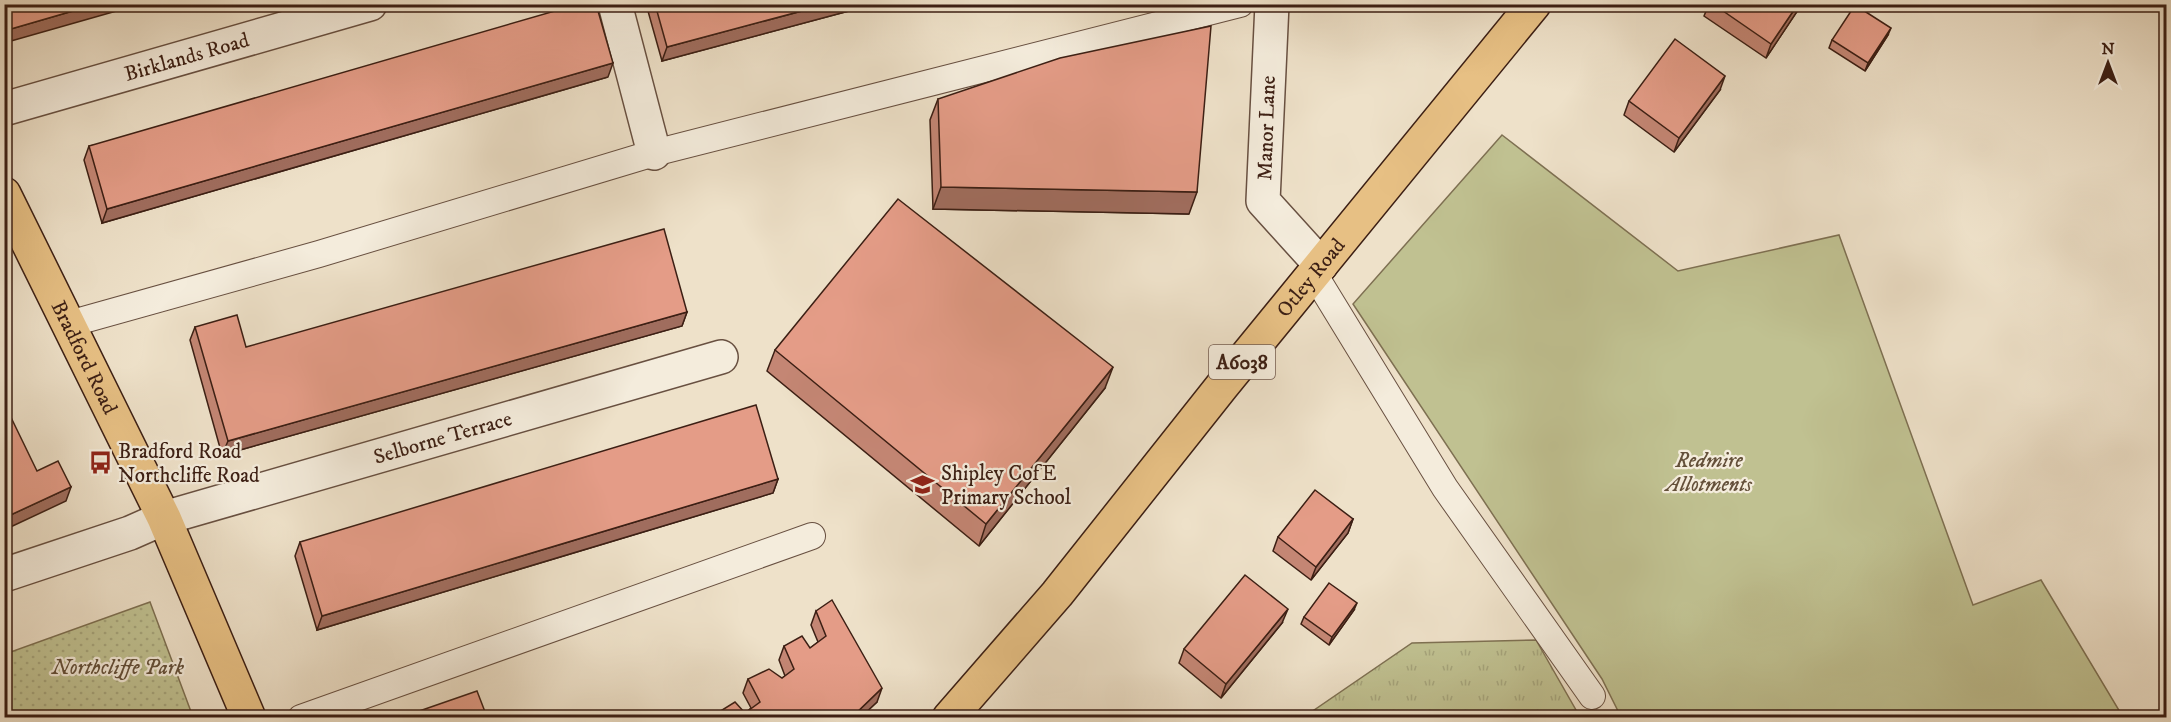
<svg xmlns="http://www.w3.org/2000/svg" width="2171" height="722" font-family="'IM FELL DW Pica',serif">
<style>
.grass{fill:url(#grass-tufts);stroke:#7e7052;stroke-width:1.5}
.park{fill:url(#park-dots);stroke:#7e7052;stroke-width:1.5}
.garden{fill:#c0c191;stroke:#7e7052;stroke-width:1.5}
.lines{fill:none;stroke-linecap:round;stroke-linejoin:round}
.lane-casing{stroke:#685041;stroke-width:28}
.street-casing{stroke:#685041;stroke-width:36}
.primary-casing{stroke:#3c1f14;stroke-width:36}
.highway-casing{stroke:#3c1f14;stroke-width:36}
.lane{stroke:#f4ecdc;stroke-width:26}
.street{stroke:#f4ecdc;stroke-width:33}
.primary{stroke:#e7c084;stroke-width:33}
.highway{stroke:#e7c084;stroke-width:33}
.wall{fill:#c48674;stroke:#3c1f14;stroke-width:1.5}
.shaded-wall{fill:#a06d5e;stroke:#3c1f14;stroke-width:1.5}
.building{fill:#e49c87;stroke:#3c1f14;stroke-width:1.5}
.labels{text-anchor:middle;stroke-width:4.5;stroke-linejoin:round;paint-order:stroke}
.shield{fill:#f4ecdc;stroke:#735c50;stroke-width:1.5}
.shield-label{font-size:20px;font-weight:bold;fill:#3c1f14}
.street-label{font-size:21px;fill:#3c1f14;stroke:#f4ecdc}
.poi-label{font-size:21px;fill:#3c1f14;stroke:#f4ecdc;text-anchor:start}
.park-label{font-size:21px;font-style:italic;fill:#64503a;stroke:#f4ecdc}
</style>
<defs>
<pattern id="grass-tufts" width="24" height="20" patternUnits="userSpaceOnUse" patternTransform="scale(1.5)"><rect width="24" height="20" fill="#c0c191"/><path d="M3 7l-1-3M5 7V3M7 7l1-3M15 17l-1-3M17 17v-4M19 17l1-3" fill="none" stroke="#a6a57c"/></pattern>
<pattern id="park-dots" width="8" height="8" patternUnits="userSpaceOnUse" patternTransform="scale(1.5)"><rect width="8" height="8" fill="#c0c191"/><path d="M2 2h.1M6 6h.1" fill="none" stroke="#a6a57c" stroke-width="1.8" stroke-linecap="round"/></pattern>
</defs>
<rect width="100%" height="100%" fill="#eee1c9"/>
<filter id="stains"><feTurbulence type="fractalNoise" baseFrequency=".00333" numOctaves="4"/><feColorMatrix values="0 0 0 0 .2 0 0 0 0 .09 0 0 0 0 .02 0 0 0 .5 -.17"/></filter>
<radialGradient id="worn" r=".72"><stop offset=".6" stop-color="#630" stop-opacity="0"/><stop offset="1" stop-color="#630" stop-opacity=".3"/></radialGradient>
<path class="grass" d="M1536 640 1580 717H1304L1412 643Z"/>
<path class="park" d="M150 602 193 717H5V654Z"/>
<path class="garden" d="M1502 135 1678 271 1839 235 1973 605 2041 580 2123 717H1621L1602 679 1353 304Z"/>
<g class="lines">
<defs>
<path id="lane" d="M1314 274 1445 488 1592 696
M69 324 319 254 654 153 1240 4
M301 718 812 536"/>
<g id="street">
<path d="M615 4 654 153"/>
<path d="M1272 4 1263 201 1321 265"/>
<path id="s1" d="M4 109 370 4"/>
<path id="s2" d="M4 575 130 533 164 518 721 357"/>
</g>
<g id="primary">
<path id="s3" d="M949 718 1057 594 1222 386 1534 4"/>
</g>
<g id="highway">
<path id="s4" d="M4 194 164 518 249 718"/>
</g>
</defs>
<use href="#lane" class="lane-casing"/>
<use href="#street" class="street-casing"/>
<use href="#primary" class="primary-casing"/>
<use href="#highway" class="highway-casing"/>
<use href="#lane" class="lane"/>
<use href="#street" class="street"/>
<use href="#primary" class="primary"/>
<use href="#highway" class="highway"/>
</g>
<path class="wall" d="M646 4H875L662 61Z
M1709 4H1802L1766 58 1704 16Z
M1888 35 1865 71 1829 48 1832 40Z
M608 77 102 223 84 160 89 146Z
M1720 90 1674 152 1624 115 1629 101Z
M938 99 1189 214 933 209 930 120Z
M687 312 682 326 222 455 190 340 195 327 246 347Z
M775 350 1105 388 979 546 767 371Z
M778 479 773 493 317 630 295 556 300 542Z
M1353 519 1348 533 1311 580 1273 551 1278 537Z
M1354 610 1329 645 1301 624 1304 617Z
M816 611 877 702 861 717H713L714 715 745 713 751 708 743 693 748 679 782 678 785 676 779 660 784 646 810 648 818 642 811 625Z
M1282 623 1221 698 1179 663 1184 649Z"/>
<path class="shaded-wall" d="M97 4H141L4 43V31Z
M828 4H875L662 61 667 47Z
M1798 4H1802L1766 58 1771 44Z
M1891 28 1888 35 1865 71 1868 63Z
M613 63 608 77 102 223 107 209Z
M1725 76 1720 90 1674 152 1679 138Z
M941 187 1197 192 1189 214 933 209Z
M687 312 682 326 222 455 228 441Z
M1113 367 1105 388 979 546 986 524Z
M778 479 773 493 317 630 322 616Z
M71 487 66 501 4 530V518Z
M1353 519 1348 533 1311 580 1316 567Z
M1357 603 1354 610 1329 645 1332 637Z
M1288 609 1282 623 1221 698 1226 684Z
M882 688 877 702 861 717H852Z"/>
<path class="building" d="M4 4H97L4 31Z
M579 4H596L613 63 107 209 89 146Z
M655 4H828L667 47Z
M1713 4H1798L1771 44Z
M1855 5 1891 28 1868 63 1832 40Z
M1211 26 1197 192 941 187 938 99 1060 58Z
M1675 39 1725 76 1679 138 1629 101Z
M898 199 1113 367 986 524 775 350Z
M664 229 687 312 228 441 195 327 237 315 246 347Z
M4 403 37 471 58 461 71 487 4 518Z
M756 405 778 479 322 616 300 542Z
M1315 490 1353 519 1316 567 1278 537Z
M1245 575 1288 609 1226 684 1184 649Z
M1329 583 1357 603 1332 637 1304 617Z
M832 600 882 688 852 717H715L714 715 735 702 745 713 760 702 748 679 769 669 782 678 794 669 784 646 802 636 810 648 826 636 816 611Z
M477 691 487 717H402Z"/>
<defs>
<symbol id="bus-bare" viewBox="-9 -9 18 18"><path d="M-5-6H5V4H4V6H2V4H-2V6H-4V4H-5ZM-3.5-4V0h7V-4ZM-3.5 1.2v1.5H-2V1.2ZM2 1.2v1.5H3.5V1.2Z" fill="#8f2418" stroke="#f4ecdc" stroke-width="2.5" paint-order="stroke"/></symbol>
<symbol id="school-bare" viewBox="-9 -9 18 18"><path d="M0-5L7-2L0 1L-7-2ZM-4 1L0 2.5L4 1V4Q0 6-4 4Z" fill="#8f2418" stroke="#f4ecdc" stroke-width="2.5" paint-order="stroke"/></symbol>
</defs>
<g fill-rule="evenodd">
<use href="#bus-bare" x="84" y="446" width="33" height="33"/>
<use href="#school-bare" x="906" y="468" width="33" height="33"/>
</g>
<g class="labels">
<rect class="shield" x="1209" y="345" width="66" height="34" rx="4.5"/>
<g class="shield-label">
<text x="1242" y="369">A6038</text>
</g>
<g class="street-label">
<text dy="7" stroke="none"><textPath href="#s1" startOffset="190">Birklands Road</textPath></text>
<text transform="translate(1266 128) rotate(-88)" y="7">Manor Lane</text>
<text dy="7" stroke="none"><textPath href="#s3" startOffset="570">Otley Road</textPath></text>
<text dy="7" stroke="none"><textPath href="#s4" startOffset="182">Bradford Road</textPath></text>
<text dy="7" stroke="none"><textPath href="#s2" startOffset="460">Selborne Terrace</textPath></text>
</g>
<g class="poi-label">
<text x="118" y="458">Bradford Road<tspan x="118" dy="24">Northcliffe Road</tspan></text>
<text x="941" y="480">Shipley CofE<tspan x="941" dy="24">Primary School</tspan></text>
</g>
<g class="park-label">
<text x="1709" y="467">Redmire<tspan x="1709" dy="24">Allotments</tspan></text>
<text x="118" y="674">Northcliffe Park</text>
</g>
</g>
<rect width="2171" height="722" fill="none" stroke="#eee1c9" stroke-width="24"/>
<rect x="6" y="6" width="2159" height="710" fill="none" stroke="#3c1f14" stroke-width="3"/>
<rect x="12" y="12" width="2147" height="698" fill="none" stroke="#3c1f14" stroke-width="1.5"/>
<g transform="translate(2108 63)" stroke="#f4ecdc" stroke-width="4.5" paint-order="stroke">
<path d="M0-4.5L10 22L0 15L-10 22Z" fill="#3c1f14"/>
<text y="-9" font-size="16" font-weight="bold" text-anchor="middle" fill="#3c1f14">N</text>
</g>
<rect width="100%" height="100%" filter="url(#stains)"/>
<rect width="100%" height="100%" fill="url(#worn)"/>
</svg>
